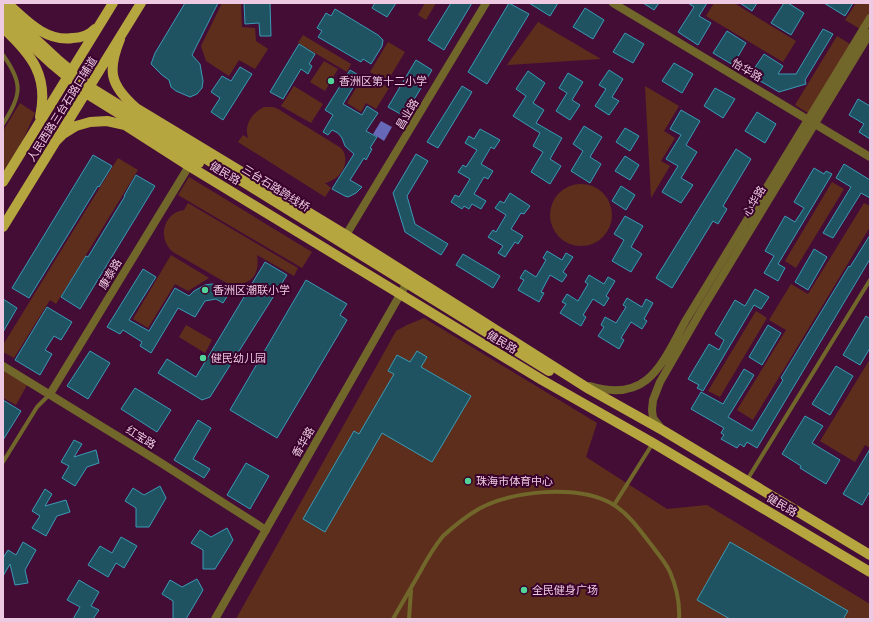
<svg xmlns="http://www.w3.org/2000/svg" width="873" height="622" font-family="'PT Sans','Noto Sans SC',sans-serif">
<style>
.green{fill:#5e2e1d}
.water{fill:#6669b7}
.building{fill:#205361;stroke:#399bb6}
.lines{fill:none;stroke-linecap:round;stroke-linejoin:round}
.service{stroke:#71672b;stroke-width:4}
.minor{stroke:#71672b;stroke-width:8}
.tertiary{stroke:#71672b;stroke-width:8}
.primary{stroke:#b6a63f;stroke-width:10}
.primary-bridge{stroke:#b6a63f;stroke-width:10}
.poi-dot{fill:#52d397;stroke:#39022c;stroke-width:1.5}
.labels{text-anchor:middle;stroke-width:4;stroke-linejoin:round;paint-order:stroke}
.street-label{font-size:11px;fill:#edcae1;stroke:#39022c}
.poi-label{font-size:11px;fill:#edcae1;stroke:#39022c;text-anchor:start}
</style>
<rect width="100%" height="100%" fill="#440d36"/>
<path class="green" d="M222 3H241L242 27 255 28 256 41 268 49 255 69 239 60 229 76 206 61 201 46Z
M425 3H436L426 20 418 15Z
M714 3H734L796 41 783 62 706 16Z
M856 3H870V13L860 29 845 20Z
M538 22 601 59 507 65Z
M303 35 351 64 347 72 298 43Z
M837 36 850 44 808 113 795 105Z
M388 42 405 52 387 82 370 72Z
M324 61 338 69 325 91 310 82Z
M365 73 389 88 376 109 366 103 361 112 347 103Z
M294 86 323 104 311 123 281 106Z
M645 86 679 106 664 131 675 138 661 161 670 166 651 198Z
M20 103 35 113 19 149 3 175V131Z
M264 107H273L278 109 341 148C352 161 341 180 325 183L331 188 325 197 238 142 243 135 248 138C244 124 252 113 264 107Z
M118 158 138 170 56 304 50 300 14 358 3 352V345Z
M189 177 312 252 302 268 178 195Z
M832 182 844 189 796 268 785 261Z
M550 215a31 31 0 1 1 62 0a31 31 0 1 1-62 0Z
M188 203 298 268 294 276 257 255C260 275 252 285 230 285L173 252C157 239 163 213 184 210Z
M864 203 870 206V227L753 420 737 410 786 330 769 320 791 284 808 294Z
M171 255 209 278 188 291 175 284 148 328 133 319Z
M756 311 767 318 720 397 708 391Z
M424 318 597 423 586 457 667 509 707 505 870 604V619H236L396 331 407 325Z
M186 325 212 340 205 353 179 337Z
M870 359V448L865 445 855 462 820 441Z
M3 371 27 385 16 405 3 398Z"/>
<path class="water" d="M381 121 392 127 384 141 373 134Z"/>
<path class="building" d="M185 3H218L192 55 200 64 203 81 202 88 197 94 190 97 176 91 171 87 169 80 162 75 151 64 155 53Z
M244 3H270L271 36H260L259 23 245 24Z
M375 3H396L387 17 372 8Z
M451 3H472L444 50 428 40Z
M509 3 529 14 487 84 468 72Z
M529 3H558L550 16Z
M643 3H659L654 10Z
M688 3H707L699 16 711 23 698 45 678 32 694 7Z
M740 3H757L752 11Z
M784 3H788L804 13 791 35 771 23Z
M824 3H853L845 16Z
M585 8 604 20 593 39 573 27Z
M335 9 378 35 383 40 382 46 371 64 363 59 361 62 318 37 322 31 317 28 326 13 331 16Z
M823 29 833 34 805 80 806 84 779 92 750 75 764 54 783 66 778 74H796Z
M727 31 746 43 733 65 713 53Z
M625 33 644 44 633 63 613 52Z
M299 44 315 54 309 64 312 66 308 74 301 69 283 99 270 92Z
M416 60 432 70 404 116 388 107Z
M674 63 693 74 682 93 662 81Z
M240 67 252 74 223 120 211 112 220 98 211 92 222 76 231 81Z
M350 70 360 76 343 104 362 115 367 106 378 113 366 131 377 137 370 148 372 149 366 160 364 158 350 180 362 187 356 193 348 197 345 196 332 189 354 154 345 146 342 138 338 133 332 130 328 135 323 132 333 115 325 110Z
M609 70 623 79 612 97 619 101 609 115 595 106 606 89 599 85Z
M528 71 545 83 533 103 544 110 536 123 562 138 550 159 561 166 550 184 531 172 543 152 533 146 540 133 513 116 526 96 516 89Z
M568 73 583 82 572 100 580 105 570 120 556 111 567 93 559 88Z
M462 86 472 92 438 148 427 142Z
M715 88 735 99 723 118 704 106Z
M858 99 870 106V139L859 132 864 124 849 115Z
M681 110 700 121 686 145 697 152 681 178 693 185 681 203 662 192 678 166 666 159 681 135 670 129Z
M757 112 776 124 765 143 745 131Z
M584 126 602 137 590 157 601 164 590 183 571 171 583 151 573 144Z
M625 128 639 136 630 151 616 142Z
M480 129 500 140 494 149 491 147 481 164 493 171 488 179 484 177 474 194 486 201 481 209 472 204 469 209 464 206 462 209 451 202 455 195 459 197 470 179 458 172 463 165 466 167 477 150 465 143 469 136 474 139Z
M736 149 751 159 723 206 727 209 718 224 713 221 672 288 656 278Z
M416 154 428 161 407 196 415 224 448 244 441 255 405 232 393 193Z
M93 155 112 166 99 187 98 186 29 298 12 288Z
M625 156 639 165 630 180 615 171Z
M844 164 870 180V198L861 193 833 238 823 233 851 187 836 178Z
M814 168 824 174 826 171 832 174 778 264 785 268 778 281 764 273 774 256 765 251 785 216 795 222 804 208 794 202Z
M136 175 155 186 80 309 61 297 86 256 88 257 125 196H124Z
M621 186 635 195 626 210 612 201Z
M510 193 530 206 524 214 521 213 511 229 523 236 518 244 515 242 505 257 498 253 503 246 488 237 493 230 496 232 506 215 495 208 500 201 504 203Z
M625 216 643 226 631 247 642 254 631 272 612 261 624 240 614 234Z
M870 235V259L757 448 747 442 744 447 740 444 737 448 721 439 724 435 721 433 724 428 691 409 701 392 723 404 744 369 754 375 728 417 752 431 783 380 781 378 849 266 850 267Z
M814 249 827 257 808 290 795 282Z
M547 251 562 260 566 253 573 257 563 272 567 275 562 282 550 275 541 292 544 293 539 302 518 290 524 280 520 278 525 270 536 277 546 260 543 258Z
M463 254 500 276 493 288 456 265Z
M265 262 287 275 210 397 202 400 158 373 167 359 196 377Z
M143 269 156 277 129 320 149 331 175 288 189 296 194 291 205 285 212 284 225 286 231 290 223 303 216 299 205 301 195 317 178 308 151 353 140 346 142 342 123 330 120 334 107 327Z
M589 275 604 284 608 277 615 281 606 296 609 298 604 306 593 299 583 315 586 317 581 326 560 313 566 304 562 302 567 294 578 301 588 284 585 282Z
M306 280 347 304 340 315 347 320 277 438 230 410Z
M755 289 769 297 761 309 754 305 703 391 697 388 699 385 688 379 709 344 719 350 724 340 715 334 735 300 745 306Z
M627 298 642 307 646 299 653 303 644 319 647 321 642 329 631 322 621 338 624 340 619 349 598 336 604 327 601 325 605 317 616 323 626 307 623 305Z
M3 299 17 308 3 332Z
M47 307 72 322 61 340 54 336 45 350 52 354 40 375 15 360Z
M866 316 870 319V348L860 365 843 355Z
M768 325 781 333 762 365 749 357Z
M90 351 110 363 88 399 67 386Z
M417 351 427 357 421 367 471 396 432 462 382 433 325 532 303 519 354 431 359 434 394 374 388 371 397 355 410 362Z
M836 366 853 376 830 415 812 404Z
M135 388 171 410 157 432 121 409Z
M3 400 21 411 3 440Z
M805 416 823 426 812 443 840 460 826 484 800 468 801 466 782 454Z
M198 420 211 428 193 459 210 469 204 478 174 460Z
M74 440 82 444 74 457 96 450 99 463 87 467 75 486 62 478 69 466 61 462Z
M870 449V491L862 505 843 494Z
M246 463 269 476 250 509 227 495Z
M160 486 166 498 149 527H136V508L125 501 133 488 144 495Z
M45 489 52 494 45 506 66 500 70 512 57 516 46 536 32 528 40 516 32 511Z
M227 528 233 540 215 569H203V550L191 543 200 530 211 537Z
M121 537 137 546 124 568 116 563 108 577 88 565 100 546 112 553Z
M23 542 36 550 25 570 28 583 15 585 10 564 3 576V558L8 550 16 555Z
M730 542 848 611 843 619H730L697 600Z
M197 579 203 590 186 619H173V601L162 594 170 580 182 587Z
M79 580 99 592 91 606 99 610 93 619H73L80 607 67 600Z"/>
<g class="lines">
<path class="service" d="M3 55C24 84 21 95 3 124
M3 462 37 407 50 394
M747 480 870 280
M614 505 653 443
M393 619C402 603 411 588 420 572 427 559 434 547 443 536 453 527 465 517 477 510 510 490 580 484 614 505 630 515 641 532 653 547 658 554 666 563 670 572 676 586 680 604 679 619
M409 619 411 590"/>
<path class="minor" d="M613 3 870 157
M346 235 486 3
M3 366 158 461 266 530
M50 394 189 166"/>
<path class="tertiary" d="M590 386C649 404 662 363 686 320L870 18
M661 428 653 418 652 410 653 400 660 382 701 311 870 33
M215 619 409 279"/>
<path class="primary" d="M7 3C26 20 45 42 73 38 81 38 89 35 95 29
M3 28C32 55 49 76 40 117
M120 39C107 71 110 85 136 108L346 235 589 389 664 431 870 555
M55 142 63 134 76 126 90 122 107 121 125 125 189 166 542 380 653 443 870 572
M3 182 113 3
M3 227 141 3"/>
<path class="primary-bridge" d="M3 9 57 59 93 89 549 371
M3 19 53 65 89 95 199 163"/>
</g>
<g class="poi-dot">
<circle cx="331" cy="81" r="4"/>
<circle cx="205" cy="290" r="4"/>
<circle cx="203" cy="358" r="4"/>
<circle cx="468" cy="481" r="4"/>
<circle cx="524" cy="590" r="4"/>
</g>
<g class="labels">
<g class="street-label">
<text transform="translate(747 70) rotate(31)" y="4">怡华路</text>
<text transform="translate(62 109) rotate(-58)" y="4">人民西路三台石路口辅道</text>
<text transform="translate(407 114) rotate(-59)" y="4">昌业路</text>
<text transform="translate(225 173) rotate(31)" y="4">健民路</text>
<text transform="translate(276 188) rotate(32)" y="4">三台石路跨线桥</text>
<text transform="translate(754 201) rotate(-59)" y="4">心华路</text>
<text transform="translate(110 274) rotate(-59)" y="4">康泰路</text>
<text transform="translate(502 342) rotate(31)" y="4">健民路</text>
<text transform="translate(141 437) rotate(32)" y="4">红宝路</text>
<text transform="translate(303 442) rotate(-60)" y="4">香华路</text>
<text transform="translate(782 505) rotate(31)" y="4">健民路</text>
</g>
<g class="poi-label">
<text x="339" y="85">香洲区第十二小学</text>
<text x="213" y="294">香洲区潮联小学</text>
<text x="211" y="362">健民幼儿园</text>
<text x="476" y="485">珠海市体育中心</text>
<text x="532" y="594">全民健身广场</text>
</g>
</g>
<rect width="873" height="622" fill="none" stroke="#edcae1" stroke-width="8"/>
</svg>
